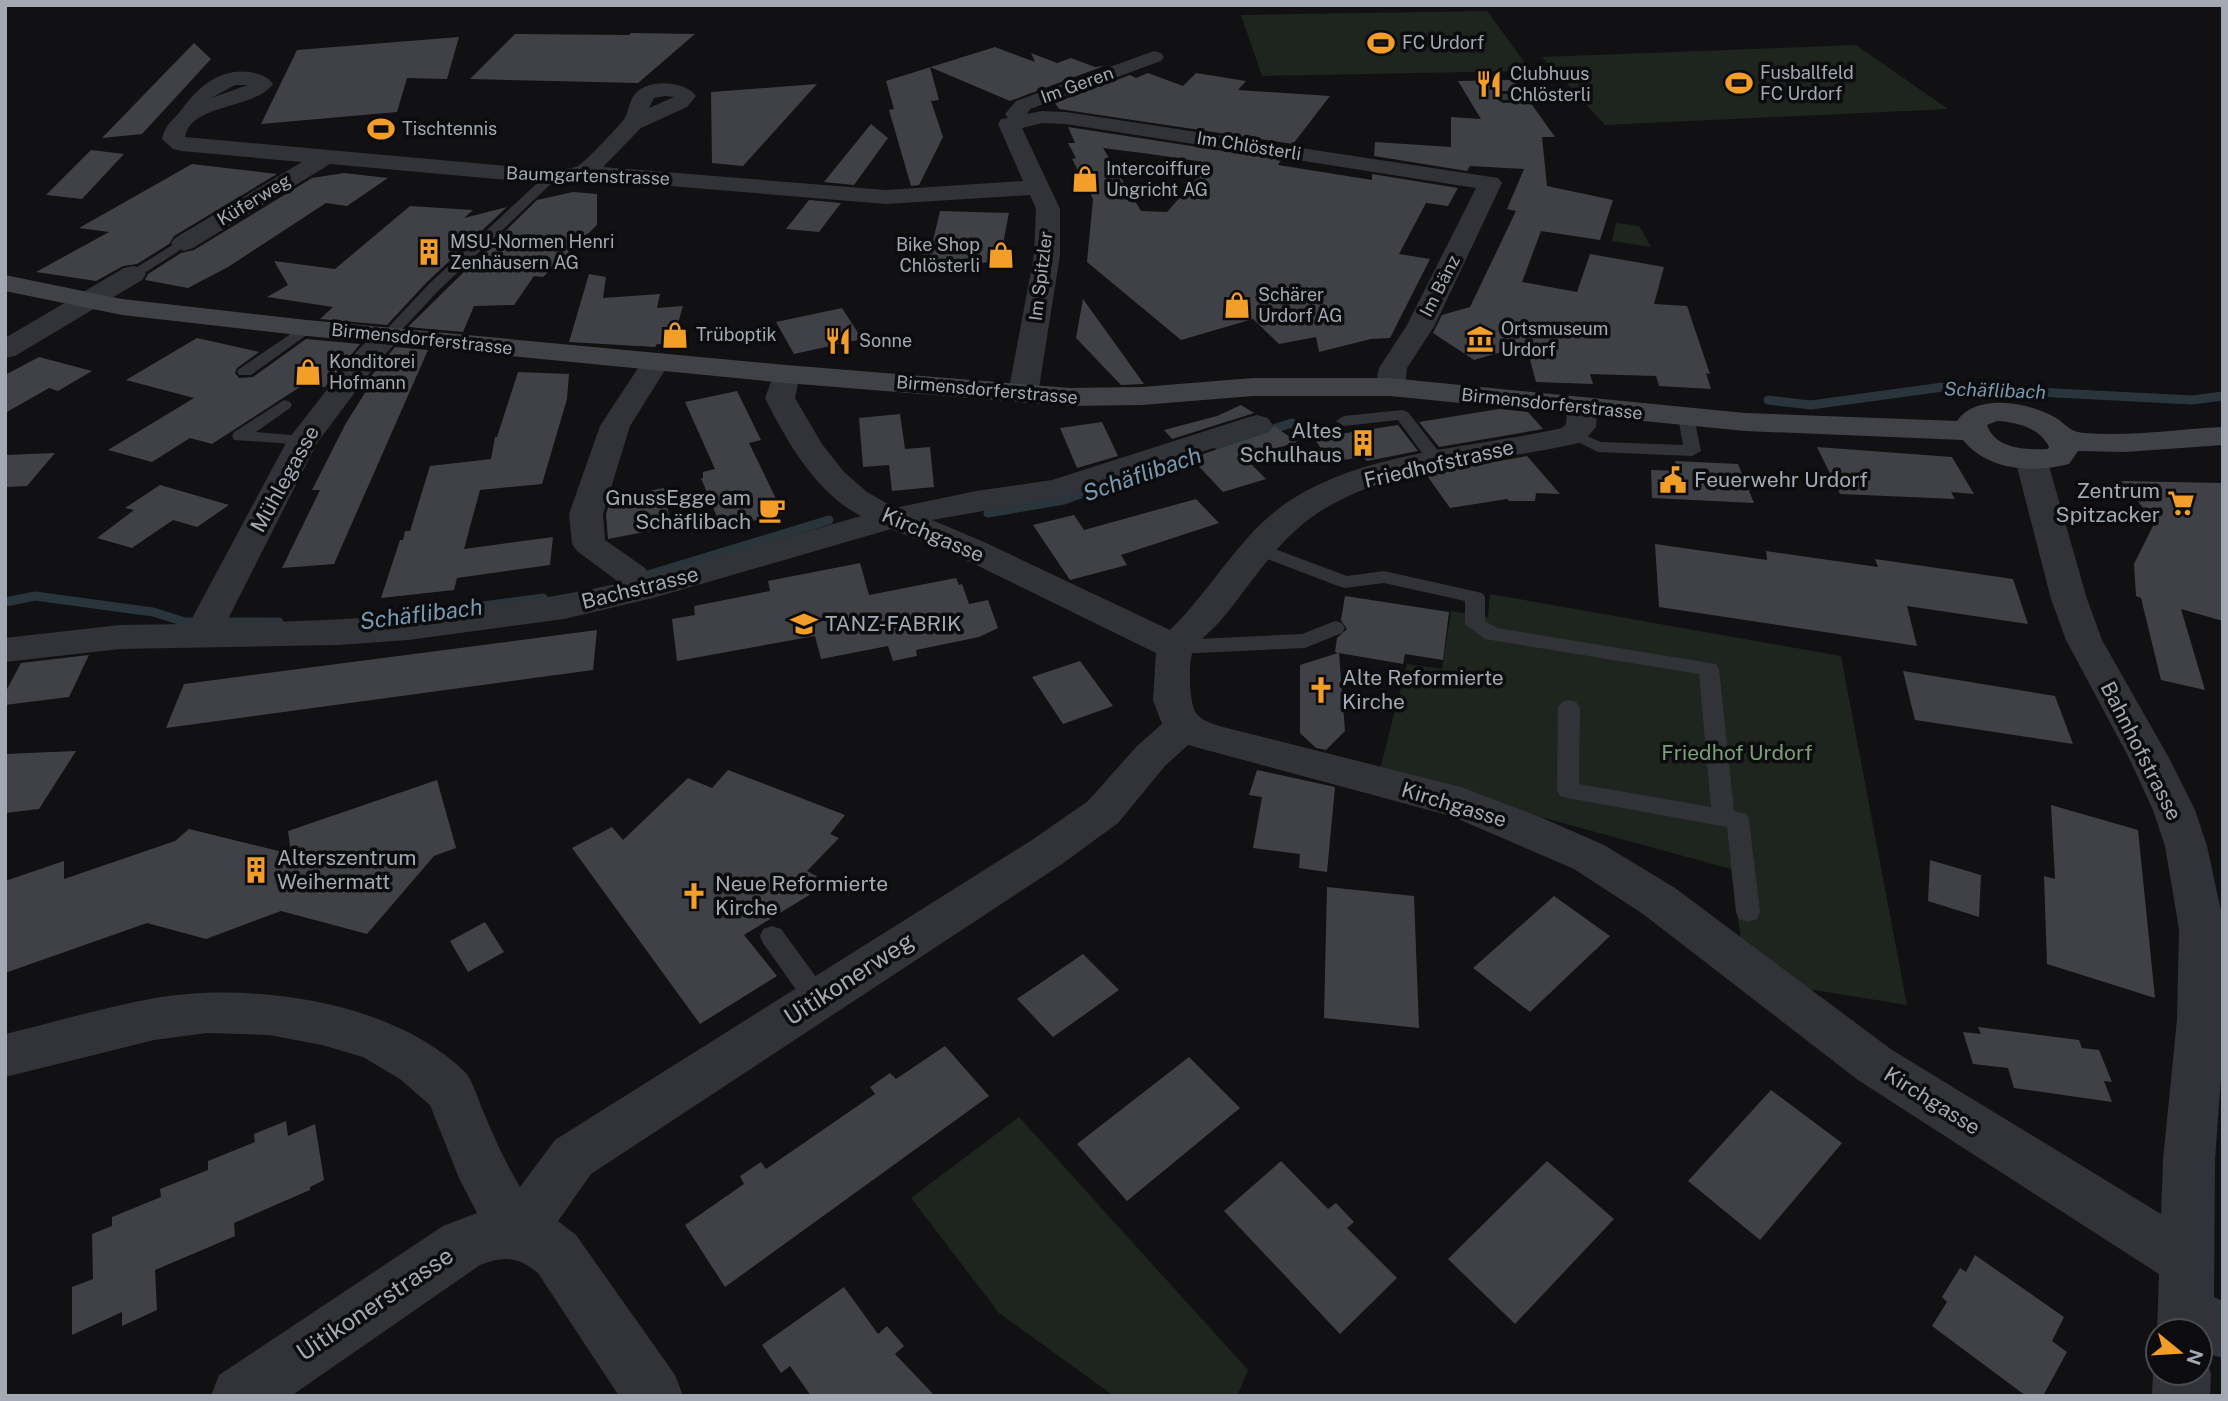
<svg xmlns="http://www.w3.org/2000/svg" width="2228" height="1401" font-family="'Public Sans',sans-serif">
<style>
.green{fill:#1d251e}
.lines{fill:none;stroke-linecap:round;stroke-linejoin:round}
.stream{stroke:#2a353b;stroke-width:9}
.building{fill:#404146;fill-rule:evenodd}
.service{fill:#323338;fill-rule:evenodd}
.minor{fill:#323338;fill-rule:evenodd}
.secondary{fill:#404248;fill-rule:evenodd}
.labels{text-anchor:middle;stroke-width:7;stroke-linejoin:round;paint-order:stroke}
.far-poi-label{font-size:18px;fill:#a2a9b3;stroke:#0c0c0e;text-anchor:start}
.far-street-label{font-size:18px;fill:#a2a9b3;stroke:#0c0c0e}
.far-water-label{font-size:19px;font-style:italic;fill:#789ab0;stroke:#0c0c0e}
.poi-label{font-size:21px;fill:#a2a9b3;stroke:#0c0c0e;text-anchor:start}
.street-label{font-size:21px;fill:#a2a9b3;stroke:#0c0c0e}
.park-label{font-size:21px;fill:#799f79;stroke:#0c0c0e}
.water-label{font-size:23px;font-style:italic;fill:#789ab0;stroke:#0c0c0e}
.near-street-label{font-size:24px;fill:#a2a9b3;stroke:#0c0c0e}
</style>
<rect width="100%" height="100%" fill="#111113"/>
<path class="green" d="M1487 11 1531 71 1262 76 1241 15Z
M1856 45 1948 109 1605 125 1542 57Z
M1616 223 1639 226 1651 247 1612 241Z
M1490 594 1841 656 1907 1005 1802 988 1741 940 1731 869 1379 773 1407 664 1442 669 1451 611 1488 617Z
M1019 1117 1248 1370 1237 1396H1114L999 1313 911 1198Z"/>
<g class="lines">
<path class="stream" d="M1768 400 1811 405 1943 387 2192 400 2223 396
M1219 446 1292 423
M988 513 1064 500 1150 468
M638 578 829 520
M5 602 35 596 153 612 185 622H279
M438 612 543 598"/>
</g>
<path class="building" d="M631 33 695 34 638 83 470 79 515 34 629 35Z
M459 37 447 79 407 78 397 112 261 124 297 50Z
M194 43 211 59 142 134 102 138Z
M995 47 1035 62 1031 53 1057 63 1071 58 1095 67 1104 66 1010 101 930 67 939 100 931 101 943 137 919 185 911 186 889 110 894 109 886 81Z
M1148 73 1183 86 1196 73 1246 81 1238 90 1330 96 1293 144 1059 109 1055 103 1130 75 1136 78Z
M1514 80 1522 91H1503L1495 98 1503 103 1530 102 1555 137H1542L1547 186 1613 200 1600 240 1541 231 1522 282 1577 292 1590 254 1664 267 1654 304 1687 306 1710 374 1706 373 1711 389 1659 386 1656 376 1590 374 1593 384 1536 382 1526 345 1474 360 1433 333 1442 315 1470 307 1516 211 1507 209 1524 169 1470 166 1467 171 1374 156 1375 142 1451 147V117L1481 119 1458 81Z
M817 84 743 166 712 163 711 92Z
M871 124 888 138 854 185 824 182Z
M1068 127 1281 160 1278 165 1372 180V174L1458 188 1448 206 1426 203 1399 254 1430 259 1390 338 1371 339 1319 352 1316 337 1279 344 1253 319 1181 340 1087 262 1093 199 1072 159 1076 158 1068 143H1075ZM1103 148 1150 154 1210 163 1167 212 1141 211Z
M91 150 124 154 82 199 46 195Z
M192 164 277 174 174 236 169 244 137 264 123 266 96 281 36 272 109 232 79 228Z
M344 173 388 178 347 206 326 203 228 267 188 288 145 280 148 274 181 253 194 250 312 178Z
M573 192 597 194V225L543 277 534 276 514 305 474 306 463 332 408 327 537 200Z
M809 200 841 203 819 232 786 229Z
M410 206 473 210 464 218 507 207 427 282 387 325 320 319 333 307 267 297 288 285 274 261 335 269Z
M940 211 1009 213 1000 259 936 274 914 244 932 245Z
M589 274 606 277 603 298 660 294 657 308 683 306 672 344H657L655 347 569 342Z
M1083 299 1144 384 1121 385 1076 338Z
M842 308 862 339 794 354 776 322Z
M197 338 259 352 237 368 235 373 239 378 253 377 306 339 360 344 325 387H300L212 444 190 438 152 462 108 450 194 398 126 380Z
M395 347 428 350 334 564 282 568 320 490H312L346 423 368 388H361Z
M39 357 92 371 58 391 49 388 5 413V375Z
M518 372 569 374 567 399 542 484 480 490 464 549 553 537 550 565 457 578 454 590 381 598 400 540H403L405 531H410L430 466 491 459 495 437H497Z
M737 391 761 440 749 443 783 513 722 529 701 478H703V472L715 469 685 402Z
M1241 405 1254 413 1172 439 1164 430 1217 416Z
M1499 409 1528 412 1543 429 1439 447 1419 422Z
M900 414 905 449 930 447 934 487 892 491 889 465 863 467 859 418Z
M1102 422 1118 456 1077 468 1060 428Z
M1398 425 1418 451 1367 461 1363 457 1330 462 1314 438Z
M1274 426 1297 442 1245 458 1266 479 1223 492 1191 458 1269 432Z
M1817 447 1952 457 1974 494 1951 492 1955 499 1840 494Z
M55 453 27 486 5 487V455Z
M1527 456 1560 494 1536 493 1535 501H1509L1507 499 1450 508 1426 474Z
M1675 461 1738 464 1754 503 1652 498 1651 470 1679 471Z
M2121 481 2223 483V621L2181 609 2205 690 2161 680 2141 598 2136 596 2134 564 2155 522Z
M160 485 229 505 197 527 173 520 132 548 97 538 134 510 125 508Z
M664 488 671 527 608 539 606 514 611 498Z
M1196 499 1219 523 1121 555 1127 565 1070 580 1033 525 1074 515 1084 530Z
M1655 544 1767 560 1766 551 1878 567 1875 559 2013 579 2028 624 1907 606 1917 646 1659 607Z
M860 563 869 595 956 578 959 585 962 584 969 604 988 600 998 628 979 637 916 650 917 656 893 661 888 646 821 659 815 636 677 661 672 619 695 615 694 606 770 591 768 581Z
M1345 596 1449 612 1443 660 1405 654 1403 664 1339 653 1345 731 1326 750 1316 748 1300 733V665L1338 653 1335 652 1337 638 1347 629 1341 620Z
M597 630 593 670 166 728 184 684Z
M89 655 69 697 5 705V693L21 663Z
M1080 661 1113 706 1063 724 1032 677Z
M1903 671 2055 696 2073 744 1915 720Z
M76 751 39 809 5 813V754Z
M728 770 845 815 830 834 839 838 807 871 829 883 744 935 777 976 700 1024 572 848 612 827 623 840 688 778 712 788Z
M1257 770 1335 787 1327 872 1299 868 1300 854 1253 848 1262 797 1249 795Z
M437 780 456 848 434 856 367 934 281 911 206 939 147 923 5 973V881L64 861V879L175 841 189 829 291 854 288 831Z
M2051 805 2138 830 2155 998 2047 964 2044 876 2055 879Z
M1930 860 1981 875 1979 917 1928 901Z
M1327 887 1414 896 1419 1028 1324 1018Z
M1554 896 1610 936 1530 1012 1473 968Z
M485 922 504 952 468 972 450 941Z
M1083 954 1119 990 1053 1037 1017 999Z
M1978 1027 2079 1040 2082 1048 2099 1050 2112 1082 2104 1081 2112 1102 2014 1088 2008 1068 1973 1064 1963 1032 1981 1034Z
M945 1046 989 1096 725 1287 685 1225 744 1184 740 1176 761 1162 766 1169 875 1094 870 1087 890 1073 896 1079Z
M1189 1057 1240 1108 1127 1201 1077 1144Z
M1771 1090 1842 1143 1760 1240 1688 1181Z
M286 1121 288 1136 315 1124 324 1180 310 1187V1190L234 1223 235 1236 155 1270 157 1310 122 1326V1312L72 1335V1287L93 1279 92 1234 112 1226V1217L161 1197 160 1189 208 1170V1161L255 1142 254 1134Z
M1281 1161 1328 1209 1336 1203 1354 1222 1347 1228 1397 1278 1340 1334 1224 1211Z
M1547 1161 1614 1219 1515 1324 1448 1259Z
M1975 1255 2064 1317 2052 1341 2067 1352 2043 1396H2026L1932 1326 1947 1302 1942 1297 1960 1268 1966 1272Z
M844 1287 878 1334 887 1326 904 1346 895 1354 935 1396H811L790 1366 781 1373 762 1345Z"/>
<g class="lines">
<path class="service" d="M1570 93 1574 94V98L1503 100 1497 97 1503 94Z
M551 173 557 177 555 180 439 290 393 339H383L380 336 383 333 429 284 547 174Z
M174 244 179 245V251L138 277 133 278 126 274Z
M307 323 312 325 315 328 312 331 251 375H239L237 372 239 369Z
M284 400 290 402 292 405 290 408 256 432 302 436 308 437 310 441 308 445 234 440 232 436 234 432Z
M1402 410 1408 412 1442 456 1445 460 1442 464H1430L1398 420 1344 426 1336 421 1344 416Z
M1686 412 1694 417 1701 451 1692 456 1598 452 1564 435 1572 430 1601 442 1683 445 1678 417Z
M1256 542 1347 576 1384 571 1482 593 1485 597V621L1497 628 1716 664 1719 669 1734 811 1746 814 1749 820 1760 912 1757 919 1748 922 1739 919 1736 912 1727 827 1568 798 1560 796 1557 790 1558 707 1562 702 1569 700 1576 702 1580 707 1579 784 1711 807 1699 674 1485 639 1465 624V601L1384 583 1345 588 1338 586 1249 552 1247 548Z
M1335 621 1342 623 1345 628 1342 633 1305 648 1175 654 1168 652 1165 647 1168 642 1175 640 1302 634Z
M772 926 781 929 827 992 831 1000 827 1008 818 1011 809 1008 763 943 760 936 763 929Z"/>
<path class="minor" d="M1154 51 1161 53 1164 57 1161 61 1030 109 1027 114 1042 111 1066 112 1498 178 1502 183 1435 325 1407 368 1405 387 1400 393 1390 396 1380 393 1375 387 1379 368 1407 325 1476 188 1066 124 1042 123 1022 128 1060 209V255L1038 394 1033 400 1023 403 1013 400 1008 394 1034 255 1036 209 1030 195 886 204 585 179 551 184 330 164 193 248 184 251 175 248 171 243 175 238 302 162 181 151 173 149 162 139C165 124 174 120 182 109 198 87 220 68 250 72 259 74 268 76 273 84 254 110 191 103 185 137L551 170C559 169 572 169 578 166 585 162 621 124 625 118 629 110 629 100 636 93 649 78 686 81 696 96L687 107 641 128 603 167 886 190 1023 181 998 124 1001 119 1008 118 1005 114 1016 101ZM235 85H248L211 98ZM665 96 674 97 649 108 654 98Z
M133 266 142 268 146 274 142 280 15 356 5 358V338L124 268Z
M388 328 398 330 402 336 377 363 317 443 226 623C359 621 490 612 620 583L577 551 572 544 569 514 600 426 646 356 656 353 666 356 670 362 630 426 603 514 605 540 645 568 650 576 861 516C816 493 787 442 765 398L776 368 786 365 796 368 800 374 795 398 822 444 844 472 867 492 895 508 976 491 1052 480 1246 418 1257 415 1268 418 1272 424 1268 430 1068 496 932 520 984 542 1170 630C1205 596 1229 554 1264 521 1339 451 1466 450 1562 428L1566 424 1567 408 1571 402 1582 399 1593 402 1597 408 1596 427 1583 442C1500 462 1407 463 1331 505 1281 532 1257 577 1222 619 1214 629 1198 640 1193 651 1188 662 1189 704 1196 713 1201 720 1211 723 1219 726L1461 787 1540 817 1604 845 1675 888 1892 1050 2161 1214 2163 1160 2177 1019 2179 929 2165 846 2153 810 2129 758 2066 640 2051 599 2015 459 2020 452 2031 450 2042 452 2047 459 2087 599 2102 640 2169 758 2195 810 2207 846 2223 920V1049L2215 1160 2214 1297 2223 1301V1358L2202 1352 2211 1373 2210 1396H2152L2153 1373 2158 1361V1373H2200V1331H2158V1334L2157 1331 2159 1274 1858 1080 1643 914 1574 869 1451 816 1188 745 1165 766 1118 823 1062 864 591 1174 558 1221 576 1235 675 1375 683 1396H619L538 1273C519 1257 504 1255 480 1265L291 1396H211L219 1375 443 1226 477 1213 459 1178 430 1105 400 1079 363 1057 322 1045 269 1035 207 1033 154 1040 5 1077V1034C55 1022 105 1007 155 998 252 982 391 1000 465 1072 473 1081 478 1099 483 1111 494 1137 505 1162 520 1187L555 1140 1032 840 1088 801 1137 746 1162 724 1153 700 1156 653 960 557 891 529 653 598 564 619 408 640 338 645 120 649 5 662V638L120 625 189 624 287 441 357 351 378 330Z"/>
<path class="secondary" d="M5 275 122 299 307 320 786 365 1070 388 1142 387 1253 378H1390L1745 413 1957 421C1977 392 2031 403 2056 418 2067 425 2070 432 2084 433 2130 437 2177 429 2223 427V445L2125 452 2078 451 2069 464C2033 473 1988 471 1963 440L1745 431 1390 396H1253L1142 405 1070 406 786 383 307 336 122 315 5 291ZM1997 421C2017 422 2040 428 2049 447L2048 449C2026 450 1995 449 1987 425Z"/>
</g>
<defs>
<symbol id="stadium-bare" viewBox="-9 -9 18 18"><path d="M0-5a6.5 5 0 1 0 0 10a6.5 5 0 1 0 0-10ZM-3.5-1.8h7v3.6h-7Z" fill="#f39e29" stroke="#0c0c0e" stroke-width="2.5" paint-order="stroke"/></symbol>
<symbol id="restaurant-bare" viewBox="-9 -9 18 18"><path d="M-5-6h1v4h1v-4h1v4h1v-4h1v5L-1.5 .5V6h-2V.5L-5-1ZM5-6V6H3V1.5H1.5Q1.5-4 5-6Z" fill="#f39e29" stroke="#0c0c0e" stroke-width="2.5" paint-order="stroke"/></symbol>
<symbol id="shop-bare" viewBox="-9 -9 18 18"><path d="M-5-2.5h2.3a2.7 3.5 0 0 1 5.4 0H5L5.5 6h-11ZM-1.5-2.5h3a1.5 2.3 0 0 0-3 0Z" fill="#f39e29" stroke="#0c0c0e" stroke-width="2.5" paint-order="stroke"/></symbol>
<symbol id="building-bare" viewBox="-9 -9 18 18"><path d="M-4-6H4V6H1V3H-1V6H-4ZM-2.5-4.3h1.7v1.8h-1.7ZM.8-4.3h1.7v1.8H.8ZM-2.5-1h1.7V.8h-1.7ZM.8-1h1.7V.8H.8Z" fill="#f39e29" stroke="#0c0c0e" stroke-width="2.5" paint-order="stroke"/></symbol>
<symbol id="museum-bare" viewBox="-9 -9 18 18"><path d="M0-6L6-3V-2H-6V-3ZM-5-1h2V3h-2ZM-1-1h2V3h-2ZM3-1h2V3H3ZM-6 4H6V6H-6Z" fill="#f39e29" stroke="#0c0c0e" stroke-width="2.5" paint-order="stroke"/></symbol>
<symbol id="civic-bare" viewBox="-9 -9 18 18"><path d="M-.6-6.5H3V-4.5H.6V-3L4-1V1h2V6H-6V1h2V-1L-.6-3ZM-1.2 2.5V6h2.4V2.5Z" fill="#f39e29" stroke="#0c0c0e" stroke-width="2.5" paint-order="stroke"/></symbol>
<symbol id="supermarket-bare" viewBox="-9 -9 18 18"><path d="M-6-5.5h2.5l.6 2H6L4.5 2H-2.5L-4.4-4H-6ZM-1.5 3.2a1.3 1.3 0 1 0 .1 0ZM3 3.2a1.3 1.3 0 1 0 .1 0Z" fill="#f39e29" stroke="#0c0c0e" stroke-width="2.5" paint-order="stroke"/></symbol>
<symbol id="cafe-bare" viewBox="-9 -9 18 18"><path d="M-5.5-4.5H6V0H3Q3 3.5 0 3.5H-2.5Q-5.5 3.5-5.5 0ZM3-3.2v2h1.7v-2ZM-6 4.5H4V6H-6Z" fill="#f39e29" stroke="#0c0c0e" stroke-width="2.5" paint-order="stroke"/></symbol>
<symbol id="school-bare" viewBox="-9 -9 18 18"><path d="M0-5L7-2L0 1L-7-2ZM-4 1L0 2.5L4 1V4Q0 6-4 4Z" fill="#f39e29" stroke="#0c0c0e" stroke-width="2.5" paint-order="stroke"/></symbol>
<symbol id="church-bare" viewBox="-9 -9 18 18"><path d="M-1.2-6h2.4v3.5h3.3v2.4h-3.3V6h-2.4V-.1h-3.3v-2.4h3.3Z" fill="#f39e29" stroke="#0c0c0e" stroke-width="2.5" paint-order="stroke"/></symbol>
</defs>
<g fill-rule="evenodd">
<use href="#stadium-bare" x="1362" y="24" width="38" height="38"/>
<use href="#stadium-bare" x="1720" y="64" width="38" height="38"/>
<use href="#restaurant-bare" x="1470" y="65" width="38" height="38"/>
<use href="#stadium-bare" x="362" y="110" width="38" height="38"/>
<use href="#shop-bare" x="1066" y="160" width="38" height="38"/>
<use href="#building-bare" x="410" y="233" width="38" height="38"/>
<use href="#shop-bare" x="982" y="236" width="38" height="38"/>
<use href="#shop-bare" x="1218" y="286" width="38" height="38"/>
<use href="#shop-bare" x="656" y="316" width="38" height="38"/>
<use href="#museum-bare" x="1461" y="320" width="38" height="38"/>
<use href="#restaurant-bare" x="819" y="322" width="38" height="38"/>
<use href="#shop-bare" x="289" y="353" width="38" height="38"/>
<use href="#building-bare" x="1344" y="424" width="38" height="38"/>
<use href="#civic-bare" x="1654" y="461" width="38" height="38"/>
<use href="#supermarket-bare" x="2162" y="484" width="38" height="38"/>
<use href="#cafe-bare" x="753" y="491" width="38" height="38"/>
<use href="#school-bare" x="785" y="605" width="38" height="38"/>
<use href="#church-bare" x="1302" y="671" width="38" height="38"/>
<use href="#building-bare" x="237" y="851" width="38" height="38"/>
<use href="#church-bare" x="675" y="877" width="38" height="38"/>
</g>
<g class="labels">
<g class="far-poi-label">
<text x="1402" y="49">FC Urdorf</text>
<text x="1760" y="79">Fusballfeld<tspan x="1760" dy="21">FC Urdorf</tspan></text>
<text x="1510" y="80">Clubhuus<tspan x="1510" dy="21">Chlösterli</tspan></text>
<text x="402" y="135">Tischtennis</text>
<text x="1106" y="175">Intercoiffure<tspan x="1106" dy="21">Ungricht AG</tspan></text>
<text x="450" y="248">MSU-Normen Henri<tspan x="450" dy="21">Zenhäusern AG</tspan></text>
<text x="980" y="251" text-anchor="end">Bike Shop<tspan x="980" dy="21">Chlösterli</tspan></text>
<text x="1258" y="301">Schärer<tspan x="1258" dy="21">Urdorf AG</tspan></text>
<text x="1501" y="335">Ortsmuseum<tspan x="1501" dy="21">Urdorf</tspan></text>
<text x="696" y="341">Trüboptik</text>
<text x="859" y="347">Sonne</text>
<text x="329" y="368">Konditorei<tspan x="329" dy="21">Hofmann</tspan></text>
</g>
<g class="far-street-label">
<text transform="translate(1077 85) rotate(-20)" y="6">Im Geren</text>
<text transform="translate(1249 146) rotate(9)" y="6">Im Chlösterli</text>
<text transform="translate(588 176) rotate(2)" y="6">Baumgartenstrasse</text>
<text transform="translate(254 200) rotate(-31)" y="6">Küferweg</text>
<text transform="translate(1041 276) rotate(-83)" y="6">Im Spitzler</text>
<text transform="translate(1440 286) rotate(-63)" y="6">Im Bänz</text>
<text transform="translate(422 339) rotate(6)" y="6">Birmensdorferstrasse</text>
<text transform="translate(987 390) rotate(5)" y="6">Birmensdorferstrasse</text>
<text transform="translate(1552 404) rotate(6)" y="6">Birmensdorferstrasse</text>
</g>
<g class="far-water-label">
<text transform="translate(1995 390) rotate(2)" y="7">Schäflibach</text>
</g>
<g class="poi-label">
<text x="1342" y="438" text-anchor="end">Altes<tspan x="1342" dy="24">Schulhaus</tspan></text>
<text x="1694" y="487">Feuerwehr Urdorf</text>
<text x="2160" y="498" text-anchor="end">Zentrum<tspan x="2160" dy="24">Spitzacker</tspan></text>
<text x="751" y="505" text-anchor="end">GnussEgge am<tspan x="751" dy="24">Schäflibach</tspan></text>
<text x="825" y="631">TANZ-FABRIK</text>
<text x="1342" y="685">Alte Reformierte<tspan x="1342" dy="24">Kirche</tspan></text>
<text x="277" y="865">Alterszentrum<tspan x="277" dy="24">Weihermatt</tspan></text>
<text x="715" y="891">Neue Reformierte<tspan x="715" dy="24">Kirche</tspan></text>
</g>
<g class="street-label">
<text transform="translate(1439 464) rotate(-13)" y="7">Friedhofstrasse</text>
<text transform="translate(285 479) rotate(-61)" y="7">Mühlegasse</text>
<text transform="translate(933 535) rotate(23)" y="7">Kirchgasse</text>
<text transform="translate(640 588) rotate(-14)" y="7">Bachstrasse</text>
<text transform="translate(2141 751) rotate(63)" y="7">Bahnhofstrasse</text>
<text transform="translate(1454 805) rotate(17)" y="7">Kirchgasse</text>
<text transform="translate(1932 1101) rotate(32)" y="7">Kirchgasse</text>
</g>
<g class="park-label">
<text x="1737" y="760">Friedhof Urdorf</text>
</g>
<g class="water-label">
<text transform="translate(1142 474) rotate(-19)" y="8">Schäflibach</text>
<text transform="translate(421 614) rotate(-7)" y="8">Schäflibach</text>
</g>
<g class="near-street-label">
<text transform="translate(849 979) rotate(-33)" y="8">Uitikonerweg</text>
<text transform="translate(375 1304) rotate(-34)" y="8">Uitikonerstrasse</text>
</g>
</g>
<rect width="2228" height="1401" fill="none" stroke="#a2a9b3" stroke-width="14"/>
<g transform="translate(2179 1352) rotate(108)"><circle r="33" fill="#0c0c0e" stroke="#484b50" stroke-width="2"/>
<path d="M0-5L12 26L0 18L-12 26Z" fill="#f39e29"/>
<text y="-10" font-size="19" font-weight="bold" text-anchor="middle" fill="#a2a9b3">N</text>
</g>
</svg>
